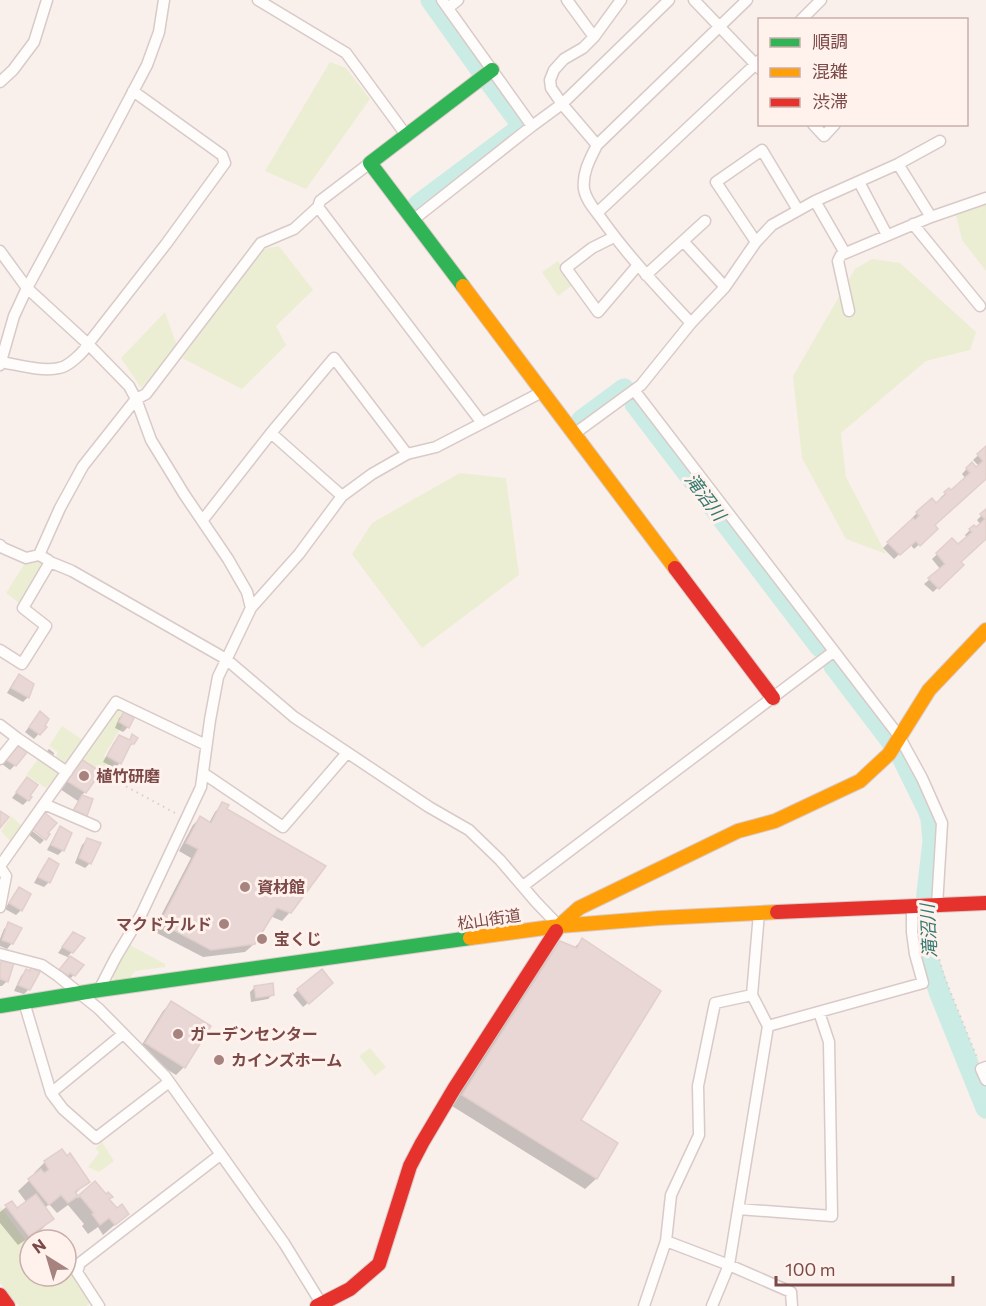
<svg xmlns="http://www.w3.org/2000/svg" width="986" height="1306" font-family="Commissioner,'Noto Sans JP',sans-serif">
<style>
.green{fill:#eceed4}
.shadow{fill:#0003}
.lines{fill:none;stroke-linecap:round;stroke-linejoin:round}
.river{stroke:#cbece5;stroke-width:21}
.building{fill:#e8d7d4;stroke:#e2cfcc;stroke-width:1.5}
.street-casing{stroke:#d8cac8;stroke-width:13}
.fast-casing{stroke:#dacbc8;stroke-width:16}
.slow-casing{stroke:#dacbc8;stroke-width:16}
.jam-casing{stroke:#dacbc8;stroke-width:16}
.path{stroke:#dccdcc;stroke-width:2;stroke-dasharray:1.5 4.5;stroke-linecap:butt}
.street{stroke:#fefdfc;stroke-width:10}
.fast{stroke:#30b455;stroke-width:14}
.slow{stroke:#ff9f0a;stroke-width:14}
.jam{stroke:#e5322d;stroke-width:14}
.poi-dot{fill:#a78380;stroke:#fff2ed;stroke-width:2}
.labels{text-anchor:middle;stroke-width:6;stroke-linejoin:round;paint-order:stroke}
.poi-label{font-size:16px;font-weight:bold;fill:#7b4947;stroke:#fff2ed;text-anchor:start}
.street-label{font-size:16px;fill:#7b4947;stroke:#fff2ed}
.water-label{font-size:18px;font-style:italic;fill:#357a70;stroke:#fff2ed}
</style>
<rect width="100%" height="100%" fill="#f9efeb"/>
<path class="green" d="M330 62 346 68 370 99 306 189 265 171Z
M986 205V271L962 240 956 215Z
M279 246 313 290 276 326 286 345 242 389 182 358 263 249Z
M872 259 900 263 976 332 970 350 926 361 841 433 846 477 886 554 846 539 802 458 793 376 855 269Z
M558 261 574 284 558 296 542 272Z
M165 312 177 346 141 388 121 358Z
M460 473 506 478 519 575 422 648 352 554 372 523Z
M48 560 23 606 6 593 25 563Z
M114 705 124 711 117 721 123 724 104 756 114 763 105 775 78 756Z
M62 726 84 741 70 761 64 764 55 759 58 752 49 746Z
M41 755 61 772 54 782 52 781 46 788 26 775Z
M11 816 23 827 12 843 1 831Z
M128 944 165 964V967L135 971 129 979 115 981 111 974Z
M370 1048 386 1067 375 1076 359 1056Z
M102 1142 114 1161 99 1172 88 1167 99 1153 96 1148Z
M0 1206 30 1246V1276H66V1268L89 1299V1304L86 1306H19L0 1283Z"/>
<path class="shadow" d="M986 448V479L985 478 933 525 936 529 914 549 910 544 894 559 883 548 913 519 912 518 917 513 936 505 942 500 940 498 949 490 951 492 966 479 962 474 971 464 976 470 979 466 973 460Z
M986 511V537L959 562 962 565 933 592 924 584 941 570 932 559 952 540 958 546 967 538 965 535 970 530 974 527 976 529 981 525 977 520Z
M19 676 28 697 23 702 7 693 14 681Z
M40 713 45 727 34 739 25 732Z
M124 713 128 727 123 732 115 728 119 718Z
M132 736 133 743 128 748 120 763 115 768 103 762 114 742 120 737 128 741Z
M49 749 54 753 53 757 44 754Z
M14 750 15 765 10 770 2 764Z
M74 769 85 792 81 796 92 800 86 815 81 820 70 815 78 801 60 789Z
M27 779 28 800 23 805 12 798Z
M223 804 290 912 282 921 270 916 254 944 245 952 203 957 153 931 191 858 179 851 193 825 200 818 209 823 215 812Z
M44 814 55 824 46 833 48 835 45 839 40 844 28 834 31 830 44 840 46 838 33 827Z
M61 828 63 850 58 855 47 850 56 833Z
M87 840 90 863 85 868 75 863 82 845Z
M49 860V882L44 887 34 883 44 865Z
M19 889 21 910 16 915 5 909 14 894Z
M9 924 12 943 7 949 0 946V939L4 929Z
M68 939 72 952 68 956 82 966 69 980 56 975 70 958 58 953Z
M582 940 579 1121 616 1144 596 1179 585 1189 452 1106 550 954 561 943 574 948Z
M2 962 7 981 2 986H0V964Z
M32 969 29 989 24 994 14 991 21 976 26 971 29 972Z
M255 987 273 994 268 999 251 1002 250 992Z
M326 988 303 1007 293 995 298 990Z
M171 1003 184 1067 176 1075 138 1051 163 1011Z
M45 1162 88 1181 75 1194 78 1198 95 1183 116 1210 127 1214 103 1235 98 1227 88 1234 82 1226 84 1224 68 1205 57 1213 49 1204 45 1208 52 1219 42 1229 18 1245 0 1223V1212L11 1203 17 1210 27 1203 18 1191 35 1175 34 1173Z"/>
<g class="lines">
<path class="river" d="M431 0 480 69
M418 205 522 127 521 124 489 81
M635 404 820 647
M582 420 624 389
M834 666 891 741
M899 751 928 810 931 819 933 841 927 893 925 919 926 945 930 965 940 994 986 1108"/>
</g>
<path class="building" d="M986 446V479L935 525 938 529 920 546 916 541 900 555 887 542 913 518 915 520 919 516 916 512 932 498 936 503 946 494 944 492 949 488 951 490 970 473 966 468 972 462 976 467 983 461 977 454Z
M986 509V539L961 562 964 565 939 589 928 578 945 564 936 553 952 538 958 544 972 532 969 529 974 525 976 527 985 519 980 514Z
M19 674 34 684 29 698 11 688Z
M40 711 49 719 45 726 47 727 40 735 29 727Z
M124 711 134 718 129 728 119 722Z
M132 734 138 738 134 744H131L121 764 107 756 119 735 130 740Z
M19 743 28 751 16 766 5 759Z
M81 759 101 772 86 793 67 781Z
M27 777 38 785 30 796 32 797 29 801 16 792Z
M82 795 93 799 87 816 74 810Z
M222 802 229 805 227 809 326 866 291 913 277 908 255 944 211 950 160 923 198 849 186 843 200 816 211 823Z
M0 811 9 817 0 828Z
M44 812 57 823 48 833 50 834 46 840 32 829Z
M60 826 72 833 64 851 51 845Z
M87 838 101 843 91 864 79 858Z
M49 858 59 864 50 883 38 877Z
M19 887 31 894 22 911 9 903Z
M8 922 22 928 13 944 2 940Z
M73 932 85 938 73 953 62 947Z
M582 938 661 991 581 1120 618 1143 597 1179 462 1095 560 941 577 948Z
M70 956 84 965 75 976 70 973 68 975 59 970Z
M2 960 14 963 8 982 0 979V964Z
M31 967 40 972 30 990 18 985 26 969 30 971Z
M322 969 333 983 309 1004 297 989Z
M273 983 274 995 256 998 254 986Z
M171 1001 211 1026 185 1068 145 1043Z
M62 1149 67 1156 70 1153 90 1182 75 1192 78 1196 68 1203 61 1195 49 1205 28 1179 41 1169 44 1173 49 1170 44 1161Z
M95 1181 106 1194 108 1192 113 1197 109 1199 117 1208 122 1204 129 1214 115 1225 109 1218 100 1225 92 1214 94 1213 79 1195Z
M36 1194 54 1219 29 1236 5 1205 12 1201 17 1208Z"/>
<g class="lines">
<defs>
<path id="street" d="M258 0 346 53 406 135
M442 0 532 126
M567 0 594 37
M669 0 562 104 597 145 747 0
M694 0 760 69
M448 8 458 0
M801 20 821 0
M0 82 13 70 34 42 47 0
M813 124 824 136 835 124
M597 145C590 159 582 173 584 189 586 201 596 211 603 221 629 257 660 290 691 323
M370 163 320 201 318 207 482 423
M898 164 931 217
M859 182 887 235
M815 201 845 253
M597 213 760 60
M413 220 532 126 562 104 551 88 550 80 554 70 564 59 583 48 594 37 621 0
M913 224 980 306
M614 237 592 248 566 268 598 312 638 265
M683 241 725 287
M756 242 716 182 762 150 798 210
M0 251 27 288 88 344 129 386 136 399 151 440 184 494 228 559 247 592 251 608
M646 275 705 221
M849 311 838 261 841 255 931 217 986 198
M1 362C18 365 43 372 59 368 68 367 84 352 88 344L166 244 225 163 222 155 133 91
M0 365 14 316 27 288 108 139 147 65 159 32 164 0
M634 390 899 736 922 778 942 823 937 906
M271 433 342 496
M574 434 641 385 691 323 725 287 756 242 772 225 815 201 898 164 940 141
M202 521 271 433 334 358 407 454
M0 545 3 548 26 558 39 555 48 560 50 562 72 571 226 659 294 717 429 807 469 830 500 860 536 902 559 926
M39 555 60 508 83 466 136 399 146 394 261 243 294 229 318 207
M0 650 22 664 46 626 23 608 50 562
M0 725 17 738 0 759
M17 738 67 772
M203 773 283 827 347 753
M44 804 95 826
M0 866 116 702 206 745
M0 867 6 876 0 907
M523 886 833 652
M0 954 42 965 58 976 99 1009 165 1076 284 1243 321 1303
M99 990 116 957 141 915 201 787 210 720 218 677 251 608 299 554 342 496 372 474 407 454 436 447 542 392
M24 1002 51 1093 63 1109 96 1138 169 1082
M768 1026 923 983 915 954 912 932V907
M986 1067 981 1069 986 1080
M51 1093 123 1034
M738 1209 832 1216 829 1042 819 1012
M666 1241 729 1265 791 1292 792 1306
M99 1306 77 1272 80 1263 220 1155
M644 1306 666 1241 671 1195 699 1135 698 1086 715 1003 752 995
M712 1306 729 1265 768 1026 752 995 759 913"/>
<path id="fast" d="M463 286 370 163 492 70
M0 1006 99 990 470 938"/>
<path id="slow" d="M463 286 675 568
M556 931 559 926 579 908 738 831 775 821 860 781 889 754 929 690 986 630
M470 938 559 926 659 918 777 912"/>
<path id="jam" d="M675 568 773 698
M777 912 986 903
M0 1295 8 1306
M317 1306 350 1289 379 1264 410 1166 422 1143 454 1089 556 931"/>
</defs>
<use href="#street" class="street-casing"/>
<use href="#fast" class="fast-casing"/>
<use href="#slow" class="slow-casing"/>
<use href="#jam" class="jam-casing"/>
<path class="path" d="M105 775 175 813
M936 918 935 944 944 976 978 1060"/>
<use href="#street" class="street"/>
<use href="#fast" class="fast"/>
<use href="#slow" class="slow"/>
<use href="#jam" class="jam"/>
</g>
<g class="poi-dot">
<circle cx="84" cy="776" r="6"/>
<circle cx="245" cy="887" r="6"/>
<circle cx="224" cy="924" r="6"/>
<circle cx="262" cy="939" r="6"/>
<circle cx="178" cy="1034" r="6"/>
<circle cx="219" cy="1060" r="6"/>
</g>
<g class="labels">
<g class="poi-label">
<text x="96" y="782">植竹研磨</text>
<text x="257" y="893">資材館</text>
<text x="212" y="930" text-anchor="end">マクドナルド</text>
<text x="274" y="945">宝くじ</text>
<text x="190" y="1040">ガーデンセンター</text>
<text x="231" y="1066">カインズホーム</text>
</g>
<g class="street-label">
<text transform="translate(489 919) rotate(-8)" y="6">松山街道</text>
</g>
<g class="water-label">
<text transform="translate(705 497) rotate(53)" y="6">滝沼川</text>
<text transform="translate(929 931) rotate(-93)" y="6">滝沼川</text>
</g>
</g>
<rect x="758" y="18" width="210" height="108" fill="#fff2ed" stroke="#caaeab" stroke-width="1.5"/>
<rect x="770" y="38" width="30" height="9" fill="#30b455" stroke="#caaeab" stroke-width="1.5"/>
<text x="812" y="48" font-size="18" fill="#7b4947">順調</text>
<rect x="770" y="68" width="30" height="9" fill="#ff9f0a" stroke="#caaeab" stroke-width="1.5"/>
<text x="812" y="78" font-size="18" fill="#7b4947">混雑</text>
<rect x="770" y="98" width="30" height="9" fill="#e5322d" stroke="#caaeab" stroke-width="1.5"/>
<text x="812" y="108" font-size="18" fill="#7b4947">渋滞</text>
<g transform="translate(48 1258) rotate(323)"><circle r="28" fill="#fff2ed" stroke="#caaeab" stroke-width="1.5"/>
<path d="M0-4.5L10 22L0 15L-10 22Z" fill="#a78380"/>
<text y="-9" font-size="16" font-weight="bold" text-anchor="middle" fill="#7b4947">N</text>
</g>
<path d="M776 1276v9h177v-9" fill="none" stroke="#7b4947" stroke-width="3"/>
<text x="785" y="1276" font-size="18" fill="#7b4947" stroke="#fff2ed" stroke-width="4.5" paint-order="stroke">100 m</text>
</svg>
